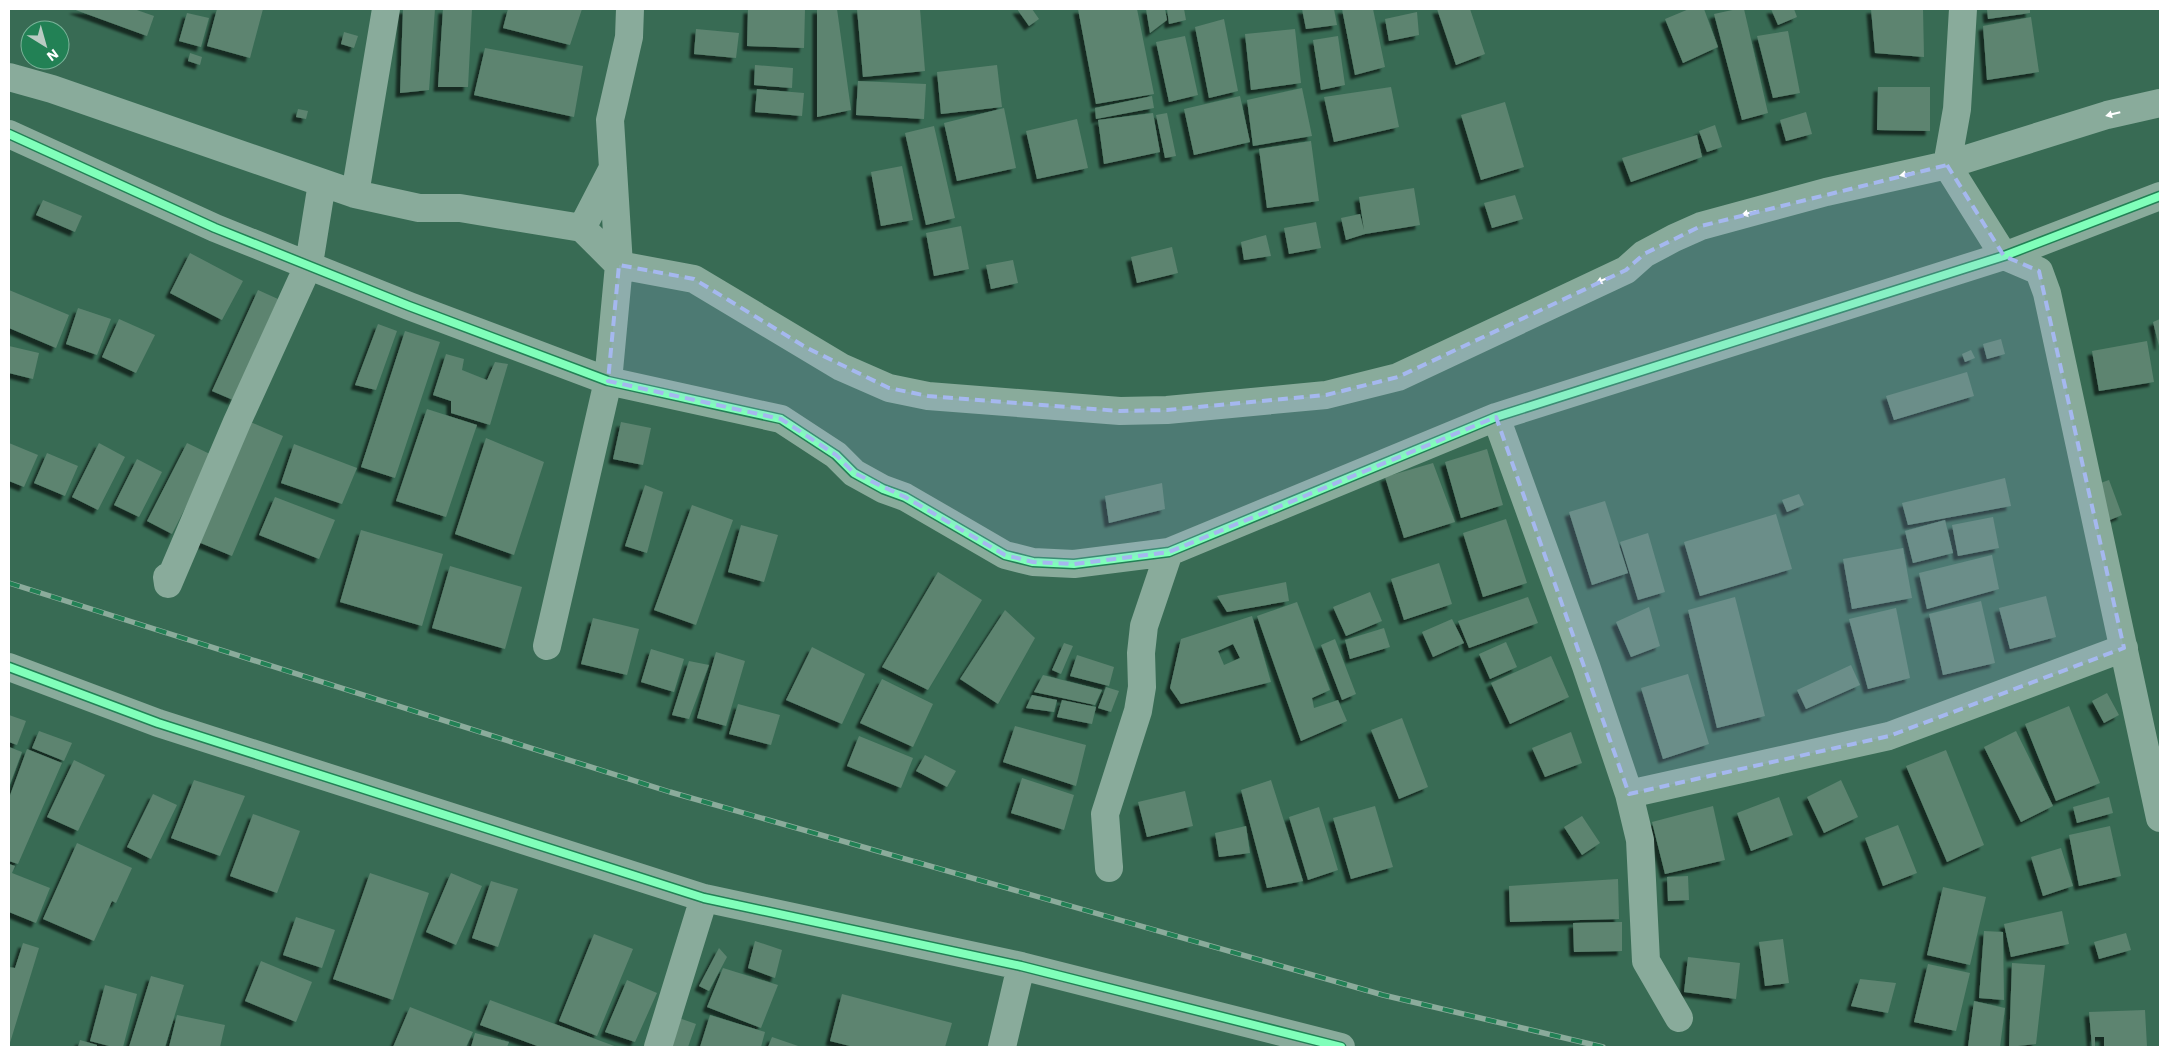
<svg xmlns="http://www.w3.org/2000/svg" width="2169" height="1056" font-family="'Work Sans',sans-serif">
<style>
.building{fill:#5d8470;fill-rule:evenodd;filter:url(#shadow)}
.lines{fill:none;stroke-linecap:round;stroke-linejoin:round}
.street{stroke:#89ab9b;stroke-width:28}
.rail-casing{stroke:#8bab9b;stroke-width:5.5}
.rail{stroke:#228155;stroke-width:4;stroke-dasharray:11;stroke-linecap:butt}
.cycleway-casing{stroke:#228155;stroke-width:11}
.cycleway{stroke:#80ffba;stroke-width:8}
.oneway{fill:#fff}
.marked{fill:#a5b8ef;fill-opacity:0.2;stroke:#a5b8ef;stroke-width:4;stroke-dasharray:10 6;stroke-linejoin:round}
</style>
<defs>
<filter id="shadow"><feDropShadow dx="-4.5" dy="4.5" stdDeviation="1" flood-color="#0009"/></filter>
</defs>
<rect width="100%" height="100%" fill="#386b54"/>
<path class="building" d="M73 9H134L154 16 147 36Z
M217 9H263L250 58 207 46Z
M403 9H435L429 90 400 93Z
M443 9H472L468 87H438Z
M508 9H582L570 45 503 28Z
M748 9H805L804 48 747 46Z
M817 9H837L851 110 817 117Z
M857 9H920L925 71 863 77Z
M1017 9H1032L1039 19 1029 26Z
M1078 9H1137L1154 94 1096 104Z
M1146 9H1165L1167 20 1150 33Z
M1167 9H1184L1186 20 1169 24Z
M1302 9H1334L1337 25 1306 29Z
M1342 9H1373L1385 67 1355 75Z
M1437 9H1470L1485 54 1456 65Z
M1689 9H1704L1718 47 1683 63 1665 19Z
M1737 9H1744L1768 113 1742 120 1714 14Z
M1771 9H1794L1797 17 1778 25Z
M1871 9H1923L1924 57 1875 53Z
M1987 9H2030V13L1988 19Z
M1417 12 1419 35 1389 41 1385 19Z
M187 13 209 18 201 47 179 41Z
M2031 17 2039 72 1987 80 1983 26Z
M1224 19 1238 91 1209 98 1195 27Z
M696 29 739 33 736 58 694 54Z
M1295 29 1301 83 1251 90 1245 34Z
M1788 31 1800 93 1773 98 1757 36Z
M344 32 358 36 354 48 341 44Z
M1185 36 1198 95 1169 102 1156 42Z
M1338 36 1345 85 1321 90 1313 40Z
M485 48 583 66 574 117 474 95Z
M190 53 202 57 200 65 188 61Z
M755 65 793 68 792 88 754 85Z
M997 65 1002 107 941 114 937 72Z
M858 81 926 84 924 119 856 115Z
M1391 87 1399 127 1334 142 1324 97Z
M1878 87H1930V131L1877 130Z
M1302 88 1312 136 1253 146 1247 100Z
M757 89 804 93 802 116 755 112Z
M1152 96 1154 108 1096 119 1095 108Z
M1240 96 1250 142 1194 155 1184 109Z
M1505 102 1524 167 1481 180 1461 115Z
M1004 108 1016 168 957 181 944 123Z
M298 109 308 111 306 119 296 117Z
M1806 112 1812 134 1786 141 1780 120Z
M1153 113 1160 152 1104 164 1098 120Z
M1167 113 1176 156 1165 158 1156 115Z
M1077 119 1088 168 1037 179 1026 131Z
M1715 125 1722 147 1707 152 1699 131Z
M934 126 955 218 926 225 905 133Z
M1697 135 1702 157 1631 182 1622 158Z
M1311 141 1319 201 1267 208 1259 149Z
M902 166 913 220 881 226 871 172Z
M1414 188 1420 225 1365 234 1346 240 1341 218 1360 214 1364 230 1359 197Z
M1515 195 1523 219 1492 228 1484 203Z
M43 200 82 216 75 232 36 215Z
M1316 222 1321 248 1289 254 1284 228Z
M961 226 969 269 934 276 926 233Z
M1266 235 1271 256 1244 260 1241 242Z
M1172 247 1178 273 1137 283 1131 257Z
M190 253 243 281 222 320 170 293Z
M1013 260 1018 283 991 289 986 265Z
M9 290 69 315 56 348 9 328Z
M258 290 278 299 233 400 212 391Z
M78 308 111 319 97 355 66 344Z
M119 319 155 335 136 373 102 357Z
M2160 319V345L2159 346 2153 322Z
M378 324 397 331 376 390 355 385Z
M405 331 440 342 395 478 361 467Z
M2001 339 2005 354 1987 359 1983 344Z
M2147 341 2154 382 2099 391 2092 351Z
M9 346 39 353 33 379 9 373Z
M1971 350 1975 358 1965 362 1962 354Z
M446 354 464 359 462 370 487 380 495 362 508 364 490 425 451 413V401L433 395Z
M1967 372 1974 396 1894 420 1886 396Z
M427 409 477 425 446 517 396 501Z
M241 418 283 436 232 556 191 539Z
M621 422 651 428 643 465 613 459Z
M486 438 544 462 514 555 455 534Z
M9 443 38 455 24 487 9 481Z
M99 443 125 457 98 510 72 497Z
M187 443 212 455 172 534 147 521Z
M294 444 357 468 342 504 281 483Z
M1487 449 1503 505 1461 518 1445 462Z
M47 453 78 466 65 496 34 483Z
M137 459 162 472 139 517 114 505Z
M1433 463 1455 522 1404 538 1385 477Z
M2005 478 2011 506 1908 525 1902 503Z
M2109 480 2122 515 2105 522 2092 486Z
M1162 483 1165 509 1109 523 1105 496Z
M645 485 663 492 647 553 625 546Z
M1799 494 1804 505 1787 512 1782 500Z
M275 497 335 520 319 559 259 535Z
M1605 501 1628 573 1592 585 1569 512Z
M692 505 733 520 696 625 654 610Z
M1776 514 1792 569 1700 596 1684 542Z
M1993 517 1999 548 1958 556 1952 525Z
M1506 519 1527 583 1483 597 1463 533Z
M1945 520 1953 553 1913 563 1905 531Z
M741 525 778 535 764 582 728 572Z
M361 530 443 554 422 626 340 602Z
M1648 533 1665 592 1638 600 1620 542Z
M1903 548 1912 598 1852 609 1843 559Z
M1992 555 1999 589 1927 609 1919 573Z
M1439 563 1452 604 1404 620 1391 579Z
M450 566 522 587 505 649 432 628Z
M938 572 982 600 928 690 882 667Z
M1286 582 1289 601 1227 612 1217 596Z
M1370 592 1382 621 1346 636 1333 607Z
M2046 596 2056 637 2010 649 1999 608Z
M1528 597 1538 623 1469 648 1458 621Z
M1735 597 1765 716 1717 728 1688 610Z
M1981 601 1995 663 1943 675 1929 614Z
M1297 602 1330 690 1312 698 1314 708 1338 700 1347 721 1301 741 1257 616Z
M1649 607 1660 646 1631 657 1616 622Z
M1896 608 1910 678 1868 689 1849 619Z
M1005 610 1035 638 998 704 960 679Z
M1252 616 1271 682 1181 704 1170 688 1181 639ZM1233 644 1240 658 1224 665 1218 651Z
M593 618 639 629 627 675 581 664Z
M1452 619 1464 643 1433 657 1422 632Z
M1384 628 1390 647 1350 659 1345 640Z
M1335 639 1356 694 1342 700 1321 645Z
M1506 642 1517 667 1490 679 1479 654Z
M1064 643 1073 646 1061 674 1052 670Z
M812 647 865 674 842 724 786 700Z
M651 649 684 659 674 692 641 682Z
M716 652 745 661 726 726 697 718Z
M1077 655 1114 667 1109 686 1070 676Z
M1551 656 1569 697 1510 724 1491 683Z
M689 661 709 665 689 719 672 715Z
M1851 665 1860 685 1806 709 1797 690Z
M1688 674 1709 744 1663 759 1641 688Z
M1043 675 1102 690 1095 705 1034 692Z
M882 679 933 704 913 747 860 723Z
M1106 687 1119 691 1111 712 1098 708Z
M2107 693 2119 715 2104 723 2092 701Z
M1032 695 1057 700 1054 712 1026 708Z
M1062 700 1096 707 1092 724 1057 717Z
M738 704 780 715 771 745 729 734Z
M2069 706 2100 783 2056 801 2025 724Z
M9 715 26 721 17 745 9 742Z
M1402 718 1428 787 1399 799 1371 730Z
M1015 726 1086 745 1076 786 1003 762Z
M39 731 72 743 64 761 32 748Z
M2016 731 2053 806 2021 822 1984 747Z
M1571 732 1582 763 1545 777 1532 748Z
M859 736 913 758 901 788 847 766Z
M9 747 22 752 9 787Z
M27 749 62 763 18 864 9 861V798Z
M1946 750 1984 845 1947 862 1906 766Z
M925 755 956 771 947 787 916 771Z
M74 760 105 775 78 831 47 817Z
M1022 778 1074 795 1064 830 1011 813Z
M194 780 245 796 220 856 171 838Z
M1271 780 1303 881 1267 888 1241 790Z
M1841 780 1858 817 1824 833 1807 797Z
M1185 791 1193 826 1147 837 1138 802Z
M153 794 177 805 151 859 127 847Z
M1779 797 1793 835 1751 851 1737 813Z
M2109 797 2113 813 2077 823 2073 807Z
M1375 806 1393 867 1351 879 1333 818Z
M1713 806 1725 860 1665 874 1652 822Z
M1319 807 1338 870 1308 880 1289 817Z
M253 814 300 831 277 893 230 876Z
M1582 816 1600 843 1582 855 1564 827Z
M1898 825 1917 873 1883 886 1865 838Z
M1246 826 1250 853 1219 857 1215 833Z
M2110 826 2121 876 2079 886 2069 835Z
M77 843 132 868 116 903 112 901 94 941 43 919Z
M2061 848 2073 886 2043 896 2031 857Z
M9 864 15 866 12 873 50 888 36 923 9 912Z
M370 873 429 893 393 1000 333 979Z
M451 873 482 886 456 945 426 932Z
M1688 876 1689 900 1668 901 1667 877Z
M1618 879 1619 919 1510 922 1509 886Z
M491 881 518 889 498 947 472 938Z
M1943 887 1986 897 1970 965 1927 955Z
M2062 911 2069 944 2011 957 2004 924Z
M296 917 335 930 322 968 283 955Z
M1622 922V951L1574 952 1573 923Z
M1984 931 2003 932 2004 1000 1979 998Z
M2126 933 2131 950 2099 959 2094 942Z
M594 934 633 949 597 1036 559 1021Z
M1783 939 1789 983 1765 986 1759 942Z
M755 941 782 950 775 978 748 968Z
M23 943 39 948 9 1046V967L15 968Z
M719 948 727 957 709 991 699 986Z
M1688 957 1740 963 1736 999 1684 992Z
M261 961 312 982 296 1022 245 1001Z
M2012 963 2045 965 2036 1044 2009 1047Z
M1928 964 1970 973 1956 1031 1914 1022Z
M723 968 778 985 761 1028 707 1007Z
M151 976 184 985 165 1047H129Z
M1860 979 1896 983 1888 1013 1851 1006Z
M627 980 657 993 635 1042 605 1032Z
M105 985 137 994 123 1047H113L90 1041Z
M842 994 952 1023 945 1047H854L830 1041Z
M490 1000 617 1047H540L480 1025Z
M1974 1001 2005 1008 2000 1047H1968Z
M410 1007 473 1032 466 1047H393Z
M2145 1010 2147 1047H2104V1037H2095V1047H2092L2089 1012Z
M177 1015 225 1025 220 1047H169Z
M710 1015 765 1032 761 1047H700Z
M679 1018 696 1024 688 1047H670Z
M475 1033 509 1042 507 1047H471Z
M772 1037 801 1047H768Z
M80 1040 97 1045V1047H78Z"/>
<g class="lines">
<path class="street" d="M1963 9 1957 109 1947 165 2004 256 2039 271 2047 293 2160 818
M9 77 52 89 355 194 419 208H460L582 228 619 265 694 279 841 367 889 388 928 396 1120 411 1167 410 1326 395 1398 377 1626 270 1644 254 1674 238 1701 226 1826 192 1947 165 2107 115 2160 103
M9 134 215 228 409 306 608 381 781 419 836 455 854 473 883 489 905 497 1005 555 1033 562 1074 564 1169 552 1496 417 2004 256 2160 196
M355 194 386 9
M582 228 613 168
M1496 417 1586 666 1629 794 1640 840 1646 961 1679 1018
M167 577 168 584 237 422 309 264 322 183
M547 646 608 381 619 265 610 120 629 37 630 9
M9 667 158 723 704 898 1021 966 1341 1047
M1629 794 1889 736 2124 648
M1109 866V868L1105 814 1138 711 1142 687 1141 653 1144 626 1169 552
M658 1047 704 898
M1002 1047 1021 966"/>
<defs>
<path id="rail" d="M9 583 670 792 1383 995 1603 1047"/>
</defs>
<use href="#rail" class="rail-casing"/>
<use href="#rail" class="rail"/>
<defs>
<path id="cycleway" d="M9 134 215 228 409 306 608 381 781 419 836 455 854 473 883 489 905 497 1005 555 1033 562 1074 564 1169 552 1496 417 2004 256 2160 196
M9 667 158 723 704 898 1021 966 1341 1047"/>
</defs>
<use href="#cycleway" class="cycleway-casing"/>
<use href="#cycleway" class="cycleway"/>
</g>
<defs><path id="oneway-solid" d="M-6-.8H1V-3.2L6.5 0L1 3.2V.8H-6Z" transform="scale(1.25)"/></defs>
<g class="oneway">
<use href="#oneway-solid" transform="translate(2113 114) rotate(166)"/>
<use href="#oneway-solid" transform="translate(1907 174) rotate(167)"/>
<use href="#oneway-solid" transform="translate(1749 213) rotate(165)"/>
<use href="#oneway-solid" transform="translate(1603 280) rotate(156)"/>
</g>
<path class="marked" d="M1947 165 2004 256 2039 271 2124 648 1889 736 1629 794 1496 417 1169 552 1074 564 1033 562 1005 555 905 497 854 473 836 455 781 419 608 381 619 265 694 279 807 348 889 388 928 396 1120 411 1167 410 1326 395 1398 377 1626 270 1644 254 1701 226Z"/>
<rect width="2169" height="1056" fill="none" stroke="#ffffff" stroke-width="20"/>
<g transform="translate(45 45) rotate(143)"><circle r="24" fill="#228155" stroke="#7ab399"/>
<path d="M0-4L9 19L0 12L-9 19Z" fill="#b9cbc3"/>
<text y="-8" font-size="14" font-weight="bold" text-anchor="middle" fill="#ffffff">N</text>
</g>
</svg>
